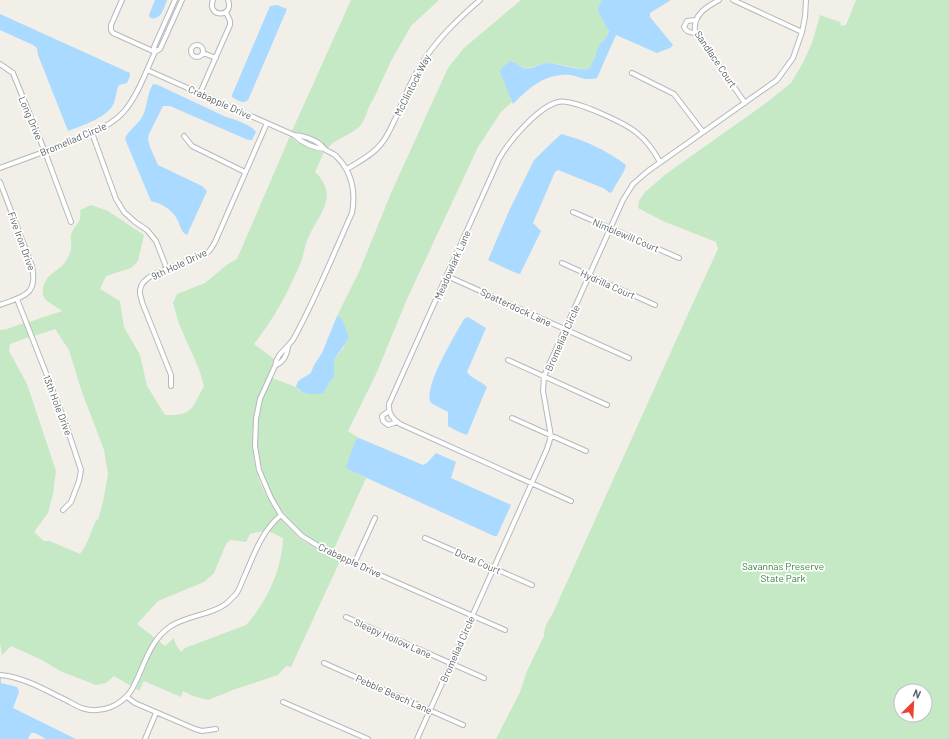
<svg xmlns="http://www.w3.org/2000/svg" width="949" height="739" font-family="Barlow,sans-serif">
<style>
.green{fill:#c5e8c5;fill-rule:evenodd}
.water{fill:#aadaff}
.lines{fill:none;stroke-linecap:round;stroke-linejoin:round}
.street-casing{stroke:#b5b8bc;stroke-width:6}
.street{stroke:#fff;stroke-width:4}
.labels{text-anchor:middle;stroke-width:3.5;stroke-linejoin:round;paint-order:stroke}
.street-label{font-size:10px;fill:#5f6368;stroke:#fff}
.park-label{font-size:10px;fill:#348238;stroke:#fff}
</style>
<rect width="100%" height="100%" fill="#f1efe8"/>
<path class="green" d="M351 0H439L411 26 391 61 373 100C366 109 367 119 359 127 349 136 336 138 328 148L321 141 307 135 292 131Z
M521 0H602L597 10 609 30 605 39 600 44 597 50V56L589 69C574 70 560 62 545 63 539 64 533 68 527 68 522 68 517 64 512 61L506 85 512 102 501 112 478 147 407 299 377 372 348 431 359 438 356 439 347 469 366 478 334 549 343 554 342 556C329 550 313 543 302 533 264 500 249 449 262 400 265 393 269 385 272 378L296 387 299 391 324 393 329 383 334 377V360L344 347 342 319 337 316 359 272 391 193 448 68 464 48Z
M856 0H949V739H496L520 692 527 671 544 636C544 627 548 621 553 613L688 314 718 249 716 242 663 221 638 208 639 201 645 192 666 174 766 103 791 83 804 61 813 40 820 15 840 22 841 26 846 25ZM901 691H925V715H901Z
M290 136 298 143 317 151 324 152 315 172C321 177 327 187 327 196 325 212 314 224 308 238 304 246 304 256 300 264 288 293 273 320 254 344L274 359C271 372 263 384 259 396 251 419 251 447 256 470 260 486 269 501 278 515L263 531 250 534 246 542 230 540 226 544 214 573 204 582 158 601 137 624 155 638 148 648 131 686 114 676 106 683 96 685 60 671 42 660 11 646 2 655 0 643V330C8 330 16 325 24 323L29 337 10 344 9 351 27 384 56 471 53 494 48 513 34 532 44 541H50L80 554C89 543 90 531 97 519L98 520 103 502 108 474 104 450 82 392 69 350 55 329 34 336 29 322 62 311C57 307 51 304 46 300 43 297 42 293 43 289 46 271 61 272 67 259 69 256 71 251 71 247 72 241 69 238 72 232 76 223 82 223 80 210L91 205 108 211 144 235 138 261 131 268 106 276 100 289 120 301 124 327 140 355 147 386 165 415C193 416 192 408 204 386L199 369 179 324 173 303 177 294 205 283 228 264 237 259Z
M281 518 300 539 328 555 340 561 291 667 286 666 278 675 233 690 208 700 193 696 183 691 181 697 144 681 139 691 136 689 153 650 159 641 165 646 174 638 176 645 181 652 185 648 246 625C267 602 282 569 283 538L268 531Z"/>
<path class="water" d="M155 0H167C164 8 161 21 150 18L149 15Z
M602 0H671L650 13V17L673 45 670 48 657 53 616 35 597 78C583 81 582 77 570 75 545 73 529 88 513 104L500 72 502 68 510 61C516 62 519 66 524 68 532 70 539 64 546 63 560 63 575 71 589 69L596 56 597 50 600 44 605 39 609 31 597 10Z
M277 5 287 9 255 84 248 100 245 102H241L232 97V95L270 6Z
M0 14 130 73V76L127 83 119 85C116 91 116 97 114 103 109 117 81 126 68 131L38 55 37 48 33 45 0 30Z
M153 84 158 85 226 117C234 119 252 125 256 132L252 140H248L170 106H163L149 134 148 139 150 147 158 165 202 186 207 191 187 235C181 232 181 227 178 221 173 210 163 204 151 201L125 139C128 130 137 126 142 117 148 107 146 96 153 84Z
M561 134C585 140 606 150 626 165 624 174 616 183 612 192L610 193 603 188 558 170 555 172 533 223 541 231 520 274 516 273 488 260 509 211 534 160Z
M337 316 342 319 349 338 334 360V377L329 383 324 393C314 395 303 395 296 387L298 381 311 373 314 365 322 353Z
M468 317 486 328 467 372C472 379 481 381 487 387L467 435 459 432 448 426V412L431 403C422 388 456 334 464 319Z
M359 438 423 465 427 463 436 453 456 462 451 478 511 505 497 536H494L347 469 346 467 356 439Z
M0 678H1V683L17 687 19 692 13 708 76 739H46L35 733H31L28 739H0Z"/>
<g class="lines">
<defs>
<path id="street" d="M122 0 111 25V30L113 33 155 52
M213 0C206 18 235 18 228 0
M719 0C706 7 693 15 695 31L745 103
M733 0 802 32
M696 20 687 21 684 27C686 32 691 33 696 33
M191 51a6 6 0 1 1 12 0a6 6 0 1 1-12 0Z
M155 52 160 49 182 0
M203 53 216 58
M0 64 13 73 45 152 71 222
M147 70 294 135C302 143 313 148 325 149
M632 73 674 94 703 132
M200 93 230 25V21L226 12
M92 133 116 199 124 212 135 222 147 230 156 241 167 269
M294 135C302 135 313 139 320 144 322 145 323 147 324 149 327 151 332 153 335 155 352 171 356 191 352 213 333 255 316 298 294 338 288 348 276 354 275 366L260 399 256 419 255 446 259 470 271 498 281 515 302 536 330 553 505 630
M184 136 192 146 245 172
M0 168C24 159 48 151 71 141 91 133 113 126 126 109 139 93 146 71 155 52L154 47 175 0
M347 169C358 162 373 155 381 144 388 136 392 125 397 115 404 97 412 79 422 63 438 38 458 19 480 0
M0 182 32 266C38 295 24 296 0 305
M573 212 679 258
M562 263 655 305
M447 276 629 358
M17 299 64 419 81 470 79 481 71 502 63 510
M508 360 607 405
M275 366C284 362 287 355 288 347
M171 386V375L142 302C142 299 139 294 140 290 142 269 194 264 208 252 211 250 213 245 215 242L267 123
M389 411 382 416 383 421 388 425 397 422
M512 418 586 451
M571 501 400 424C392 419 388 413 389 404L499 159C509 141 538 107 558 102 572 98 625 123 637 133 647 141 654 151 660 162
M425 538 532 585
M354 564 375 518
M346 617 484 678
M324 663 463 725
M0 675C24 677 45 690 66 700 72 703 79 708 85 709 103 713 120 706 131 691 144 669 148 641 171 626 188 615 212 615 227 603 230 600 233 597 236 594 240 589 242 581 245 575 255 552 262 531 281 515
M127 697 135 703 195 729 202 731 216 729
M283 702 368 739
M145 739 156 713
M417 739 547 449 551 436 543 391 544 376 623 200 633 184 648 171 777 80 793 58 802 32 805 17 806 0"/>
</defs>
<use href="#street" class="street-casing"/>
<use href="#street" class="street"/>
</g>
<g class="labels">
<g class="street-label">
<text transform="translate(716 59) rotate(56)" y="4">Sandlace Court</text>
<text transform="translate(412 85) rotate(-63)" y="4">McClintock Way</text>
<text transform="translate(220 102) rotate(24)" y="4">Crabapple Drive</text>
<text transform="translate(31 118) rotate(67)" y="4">Long Drive</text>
<text transform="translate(73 139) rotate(-23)" y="4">Bromeliad Circle</text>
<text transform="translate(626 235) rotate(23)" y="4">Nimblewill Court</text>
<text transform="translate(22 241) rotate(70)" y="4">Five Iron Drive</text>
<text transform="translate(179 264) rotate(-25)" y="4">9th Hole Drive</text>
<text transform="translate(452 265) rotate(-66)" y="4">Meadowlark Lane</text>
<text transform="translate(608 284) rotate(24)" y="4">Hydrilla Court</text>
<text transform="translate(516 307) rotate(25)" y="4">Spatterdock Lane</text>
<text transform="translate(562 338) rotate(-66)" y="4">Bromeliad Circle</text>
<text transform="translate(58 405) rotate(69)" y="4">13th Hole Drive</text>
<text transform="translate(350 560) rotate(25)" y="4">Crabapple Drive</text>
<text transform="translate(478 561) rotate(24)" y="4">Doral Court</text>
<text transform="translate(393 638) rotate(24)" y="4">Sleepy Hollow Lane</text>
<text transform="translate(457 649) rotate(-66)" y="4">Bromeliad Circle</text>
<text transform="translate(394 694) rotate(24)" y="4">Pebble Beach Lane</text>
</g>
<g class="park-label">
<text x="783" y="570">Savannas Preserve<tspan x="783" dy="12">State Park</tspan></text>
</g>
</g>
<g transform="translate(913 703) rotate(24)"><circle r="19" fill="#ffffff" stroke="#bfc1c3"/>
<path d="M0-3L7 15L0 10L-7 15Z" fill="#ea4335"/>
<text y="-6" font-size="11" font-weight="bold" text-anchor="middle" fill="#5f6368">N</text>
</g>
</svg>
